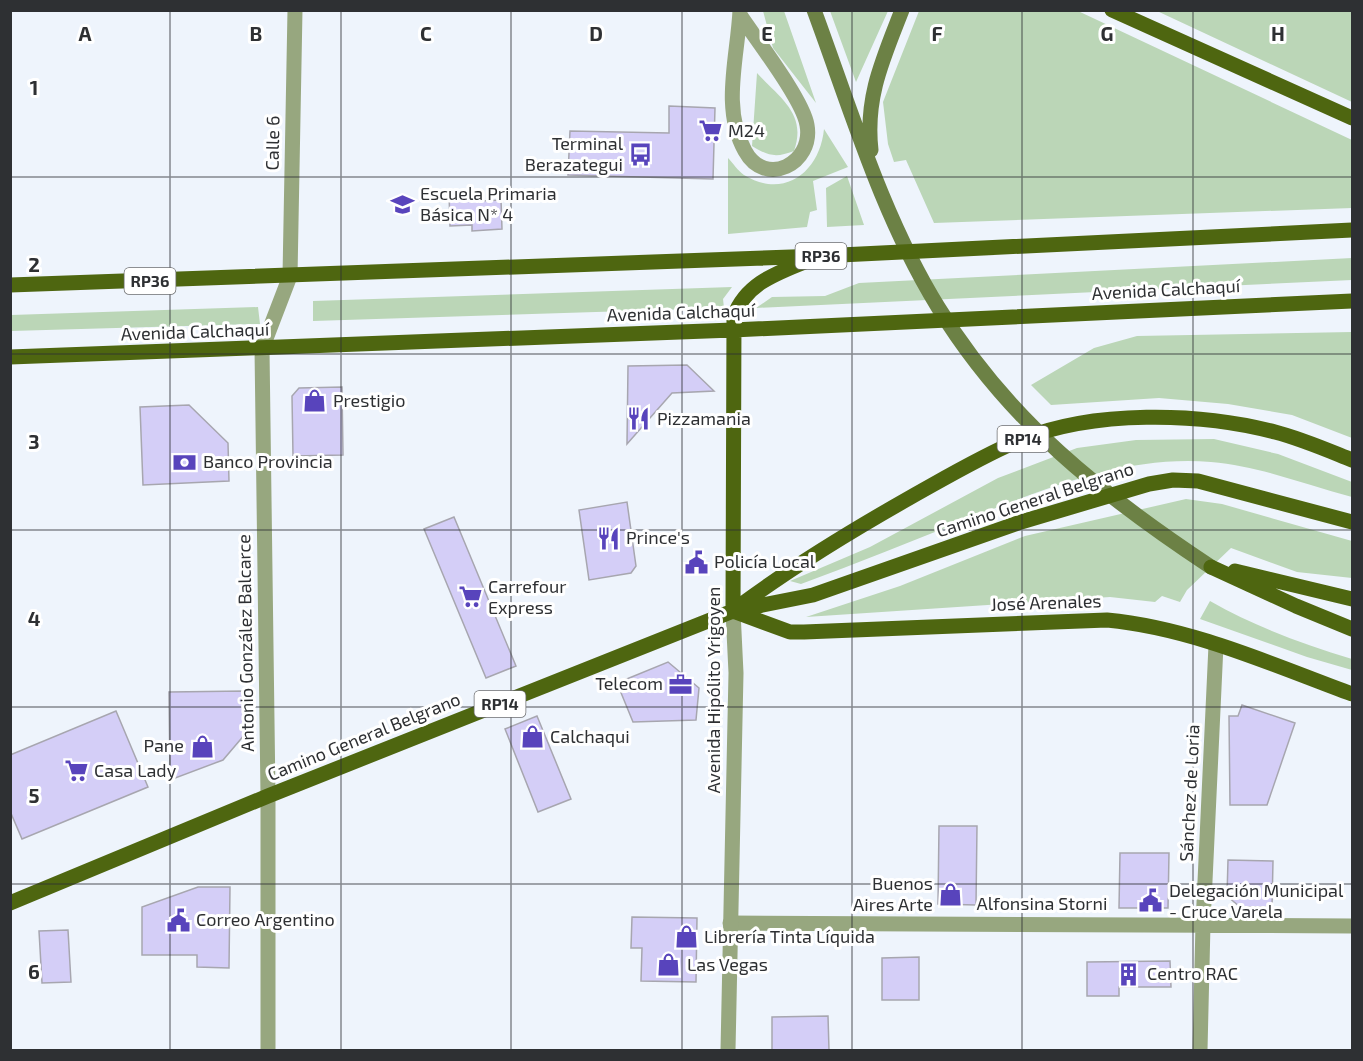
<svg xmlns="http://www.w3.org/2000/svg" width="1363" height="1061" font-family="'Exo 2',sans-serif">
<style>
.green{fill:#bbd6b7}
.building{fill:#d4cef7;stroke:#a7a6af;stroke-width:1.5}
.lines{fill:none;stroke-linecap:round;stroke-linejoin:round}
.minor{stroke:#97a77f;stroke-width:15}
.tertiary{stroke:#97a77f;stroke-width:15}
.secondary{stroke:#6c8145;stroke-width:15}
.primary{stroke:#4e6610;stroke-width:15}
.grid{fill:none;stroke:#2e3033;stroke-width:1.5;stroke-opacity:0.55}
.labels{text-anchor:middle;stroke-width:6;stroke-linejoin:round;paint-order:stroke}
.shield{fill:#fff;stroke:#6d6e70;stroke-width:1.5}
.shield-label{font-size:16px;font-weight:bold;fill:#2e3033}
.poi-label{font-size:18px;fill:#2e3033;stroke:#fff;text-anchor:start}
.street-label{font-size:18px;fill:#2e3033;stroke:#fff}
.grid-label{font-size:20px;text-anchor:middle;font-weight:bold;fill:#2e3033;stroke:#fff;stroke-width:6;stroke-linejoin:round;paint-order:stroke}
</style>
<rect width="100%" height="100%" fill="#eef4fc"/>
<path class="green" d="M763 11H784L816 103 773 48Z
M830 11H888L856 82Z
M919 11H1078L1352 140V208L934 223 906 160 894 162 888 144 883 102Z
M1157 11H1352V102Z
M757 73C781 99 807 114 794 151 776 158 768 156 752 146Z
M824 129 848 167 813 181 817 210 810 212 807 227 728 234V158C733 163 738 171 744 175 785 200 820 171 824 129Z
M847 176 864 225 827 227 826 188Z
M1352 258V280L756 308 772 297 825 296 859 283Z
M732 287 723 299 724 308 313 321V301Z
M258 307 260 324 11 331V315Z
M1352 332V438L1292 415 1228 404 1159 398 1051 405 1031 385 1094 348 1137 336Z
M1214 439 1278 454 1352 482V497C1305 485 1260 466 1211 462 1127 455 1047 488 970 518 914 540 858 563 801 584L790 581 870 547 998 478 1077 448 1136 440Z
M1186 499 1222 504 1352 541V578L1297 572 1231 548 1187 590 1180 602 1162 596 1155 602 1110 597 806 617 900 586 1025 536Z
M1210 601C1256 627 1302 644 1352 659V670L1307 657 1200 619Z"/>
<path class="building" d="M669 106 715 108 713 179 568 175 570 131 669 133Z
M480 191V201L501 200 502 229 472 231V225L450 226 449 192Z
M687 365 714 391 672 393 627 444 628 366Z
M342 387 343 455 293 456 292 396 299 388Z
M189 405 228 443 229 481 143 485 140 407Z
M627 502 636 566 631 573 589 580 579 510Z
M454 517 516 666 486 678 424 529Z
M668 662 699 688 696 720 633 722 617 683Z
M245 691 246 733 223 760 170 780 169 692Z
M1242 705 1295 723 1267 805H1230L1229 716H1238Z
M116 711 148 787 22 839 10 811V755Z
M537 716 571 799 538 812 505 729Z
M939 826H977L976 905 938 904Z
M1120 853H1169L1168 908H1119Z
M1228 860 1273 861 1272 907H1240L1227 896Z
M198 887H230L229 968 197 967V955H142V907Z
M632 917 697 918 696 982 641 981 642 948H631Z
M68 930 71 982 42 983 39 931Z
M919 957V1000H882V958Z
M1170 961 1171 987H1119V996H1087V962Z
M828 1016 829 1050H772V1017Z"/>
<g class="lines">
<path class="minor" d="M740 15C756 39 803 100 807 125 814 164 765 188 745 151 721 108 738 56 740 10
M730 923 1352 926
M268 1050V796L262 349 290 276 295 10
M1200 1050 1203 924 1216 645"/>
<path class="tertiary" d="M728 1050 736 673 733 611"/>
<path class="secondary" d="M814 10C851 110 882 216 938 307 1007 420 1102 495 1211 567
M871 150C865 97 883 59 902 10"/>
<path class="primary" d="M1112 10 1352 118
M10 285 820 256 1352 230
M10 357 733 330 1352 301
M1211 567 1296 606 1352 629
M1235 571 1352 599
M738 607C793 566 851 531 911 497 947 477 982 456 1020 440 1093 410 1199 412 1275 432 1302 439 1327 450 1352 460
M733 611 790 632H804L1107 620C1192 628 1273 665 1352 694
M733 611 734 316C747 282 778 273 809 260
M10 903 268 796 733 611 813 595 1021 522 1149 484 1173 480 1198 481 1352 522"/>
</g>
<path class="grid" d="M170 10V1050M341 10V1050M511 10V1050M682 10V1050M852 10V1050M1022 10V1050M1193 10V1050M10 177H1352M10 354H1352M10 530H1352M10 707H1352M10 884H1352"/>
<defs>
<symbol id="supermarket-bare" viewBox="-9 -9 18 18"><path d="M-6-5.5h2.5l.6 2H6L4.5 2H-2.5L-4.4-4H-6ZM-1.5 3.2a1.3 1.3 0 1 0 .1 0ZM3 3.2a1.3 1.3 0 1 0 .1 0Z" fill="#5844bc" stroke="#fff" stroke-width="2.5" paint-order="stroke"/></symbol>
<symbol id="bus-bare" viewBox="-9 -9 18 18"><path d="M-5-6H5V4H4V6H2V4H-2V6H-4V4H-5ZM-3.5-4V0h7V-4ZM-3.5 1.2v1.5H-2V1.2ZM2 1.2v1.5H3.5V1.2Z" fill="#5844bc" stroke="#fff" stroke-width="2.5" paint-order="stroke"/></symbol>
<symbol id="school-bare" viewBox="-9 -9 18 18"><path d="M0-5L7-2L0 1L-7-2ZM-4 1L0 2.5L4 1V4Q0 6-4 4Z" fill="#5844bc" stroke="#fff" stroke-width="2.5" paint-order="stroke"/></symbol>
<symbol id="shop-bare" viewBox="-9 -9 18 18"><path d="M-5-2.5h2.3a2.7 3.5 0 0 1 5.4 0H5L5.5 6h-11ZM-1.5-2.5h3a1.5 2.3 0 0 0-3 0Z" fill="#5844bc" stroke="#fff" stroke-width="2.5" paint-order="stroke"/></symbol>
<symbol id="restaurant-bare" viewBox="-9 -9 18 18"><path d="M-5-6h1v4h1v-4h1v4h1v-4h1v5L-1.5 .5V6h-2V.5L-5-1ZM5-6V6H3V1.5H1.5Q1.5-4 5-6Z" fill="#5844bc" stroke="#fff" stroke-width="2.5" paint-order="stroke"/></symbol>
<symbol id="bank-bare" viewBox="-9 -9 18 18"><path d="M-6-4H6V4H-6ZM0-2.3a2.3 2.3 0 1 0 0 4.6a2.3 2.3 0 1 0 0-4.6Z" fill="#5844bc" stroke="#fff" stroke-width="2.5" paint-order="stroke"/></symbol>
<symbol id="civic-bare" viewBox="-9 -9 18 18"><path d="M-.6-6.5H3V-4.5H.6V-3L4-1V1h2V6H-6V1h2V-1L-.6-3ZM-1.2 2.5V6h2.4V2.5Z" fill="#5844bc" stroke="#fff" stroke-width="2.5" paint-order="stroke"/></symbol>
<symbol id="office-bare" viewBox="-9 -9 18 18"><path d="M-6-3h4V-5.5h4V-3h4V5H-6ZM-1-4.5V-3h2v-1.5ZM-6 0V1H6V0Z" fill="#5844bc" stroke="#fff" stroke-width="2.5" paint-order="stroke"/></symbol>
<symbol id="building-bare" viewBox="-9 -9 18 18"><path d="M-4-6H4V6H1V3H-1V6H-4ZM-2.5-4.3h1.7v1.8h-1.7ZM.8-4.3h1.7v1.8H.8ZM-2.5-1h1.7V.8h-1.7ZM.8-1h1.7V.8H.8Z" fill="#5844bc" stroke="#fff" stroke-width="2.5" paint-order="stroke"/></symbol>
</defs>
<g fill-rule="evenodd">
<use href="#supermarket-bare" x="694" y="114" width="33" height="33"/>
<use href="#bus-bare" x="624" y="138" width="33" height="33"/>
<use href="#school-bare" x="386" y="188" width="33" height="33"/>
<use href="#shop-bare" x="298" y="384" width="33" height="33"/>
<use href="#restaurant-bare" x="622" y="402" width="33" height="33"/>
<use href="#bank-bare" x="168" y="446" width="33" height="33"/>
<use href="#restaurant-bare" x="592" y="522" width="33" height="33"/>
<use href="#civic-bare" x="680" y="546" width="33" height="33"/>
<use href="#supermarket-bare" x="454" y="580" width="33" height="33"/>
<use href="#office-bare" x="664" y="668" width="33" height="33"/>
<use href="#shop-bare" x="516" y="720" width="33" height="33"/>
<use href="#shop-bare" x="186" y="730" width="33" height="33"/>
<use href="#supermarket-bare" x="60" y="754" width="33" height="33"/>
<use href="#shop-bare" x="934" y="878" width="33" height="33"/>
<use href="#civic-bare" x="1134" y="884" width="33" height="33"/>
<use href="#civic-bare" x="162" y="904" width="33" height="33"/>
<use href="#shop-bare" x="670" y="920" width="33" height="33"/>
<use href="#shop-bare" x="652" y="948" width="33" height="33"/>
<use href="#building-bare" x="1112" y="958" width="33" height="33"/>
</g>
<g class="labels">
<g class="shield">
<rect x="795.5" y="243" width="51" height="26" rx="4.5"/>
<rect x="124.5" y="268" width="51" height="26" rx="4.5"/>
<rect x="997.5" y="426" width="51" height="26" rx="4.5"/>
<rect x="474.5" y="691" width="51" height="26" rx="4.5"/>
</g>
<g class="shield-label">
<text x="821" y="262">RP36</text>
<text x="150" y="287">RP36</text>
<text x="1023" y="445">RP14</text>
<text x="500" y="710">RP14</text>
</g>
<g class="poi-label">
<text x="728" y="137">M24</text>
<text x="623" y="150" text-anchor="end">Terminal<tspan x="623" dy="21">Berazategui</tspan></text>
<text x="420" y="200">Escuela Primaria<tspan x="420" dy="21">Básica N* 4</tspan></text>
<text x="333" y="407">Prestigio</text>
<text x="657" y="425">Pizzamania</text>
<text x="203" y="468">Banco Provincia</text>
<text x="626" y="544">Prince's</text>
<text x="714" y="568">Policía Local</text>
<text x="488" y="593">Carrefour<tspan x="488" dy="21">Express</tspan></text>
<text x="663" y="690" text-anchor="end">Telecom</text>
<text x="550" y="743">Calchaqui</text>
<text x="184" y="752" text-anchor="end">Pane</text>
<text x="94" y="777">Casa Lady</text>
<text x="933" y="890" text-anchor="end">Buenos<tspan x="933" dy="21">Aires Arte</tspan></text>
<text x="1169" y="897">Delegación Municipal<tspan x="1169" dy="21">- Cruce Varela</tspan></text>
<text x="196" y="926">Correo Argentino</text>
<text x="704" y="943">Librería Tinta Líquida</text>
<text x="687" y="971">Las Vegas</text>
<text x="1147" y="980">Centro RAC</text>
</g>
<g class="street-label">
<text transform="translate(273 143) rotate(-89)" y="6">Calle 6</text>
<text transform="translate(1166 290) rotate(-3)" y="6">Avenida Calchaquí</text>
<text transform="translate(681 313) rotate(-2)" y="6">Avenida Calchaquí</text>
<text transform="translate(195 332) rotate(-2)" y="6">Avenida Calchaquí</text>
<text transform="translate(1035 500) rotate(-18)" y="6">Camino General Belgrano</text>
<text transform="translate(1046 603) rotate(-2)" y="6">José Arenales</text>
<text transform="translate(246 643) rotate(-91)" y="6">Antonio González Balcarce</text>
<text transform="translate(714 690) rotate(-90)" y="6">Avenida Hipólito Yrigoyen</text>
<text transform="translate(364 737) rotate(-22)" y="6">Camino General Belgrano</text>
<text transform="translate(1190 793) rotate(-87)" y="6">Sánchez de Loria</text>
<text x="1042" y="910">Alfonsina Storni</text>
</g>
</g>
<g class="grid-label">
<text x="85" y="41">A</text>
<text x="256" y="41">B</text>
<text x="426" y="41">C</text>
<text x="596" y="41">D</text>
<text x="767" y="41">E</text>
<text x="937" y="41">F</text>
<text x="1107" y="41">G</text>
<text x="1278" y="41">H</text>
<text x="34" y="95">1</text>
<text x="34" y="272">2</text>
<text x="34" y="449">3</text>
<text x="34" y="626">4</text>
<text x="34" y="803">5</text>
<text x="34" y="979">6</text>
</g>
<rect width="1363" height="1061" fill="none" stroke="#2e3033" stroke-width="24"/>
</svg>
